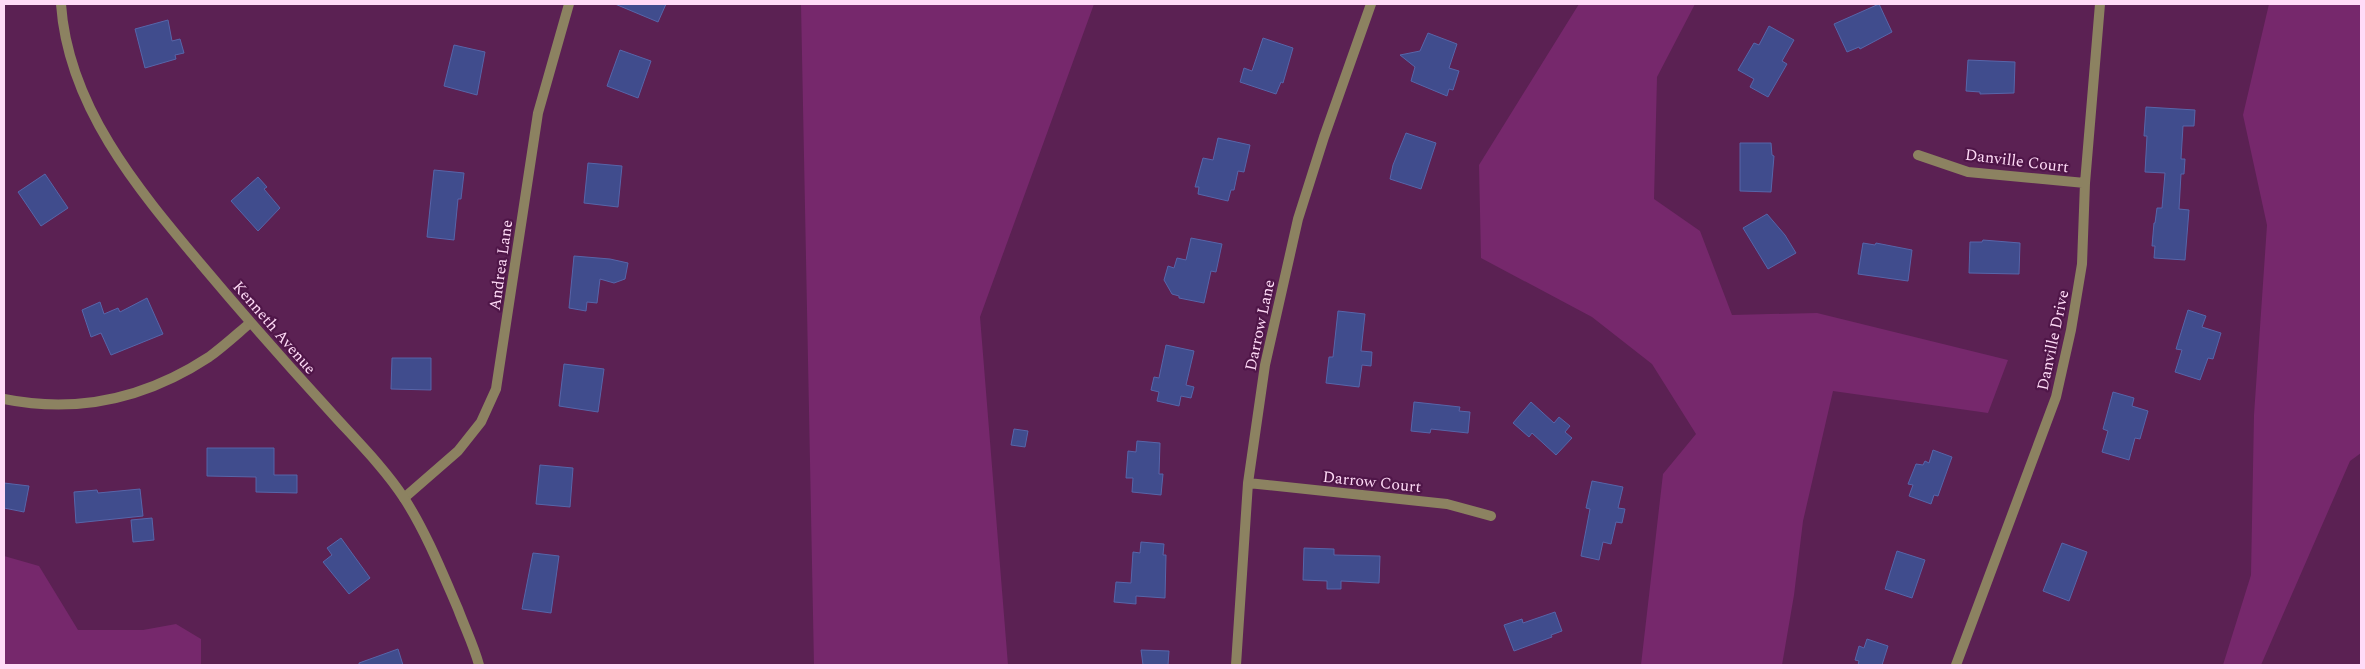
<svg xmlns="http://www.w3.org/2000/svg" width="2365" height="669" font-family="Spectral,serif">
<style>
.green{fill:#76286c}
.building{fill:#404c8d;stroke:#5765a9}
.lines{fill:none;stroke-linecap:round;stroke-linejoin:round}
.minor{stroke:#8c8261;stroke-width:10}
.tertiary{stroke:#8c8261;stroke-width:10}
.labels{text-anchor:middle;stroke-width:4.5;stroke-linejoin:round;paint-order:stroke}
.street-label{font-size:16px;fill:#ffdbf7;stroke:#4f1648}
</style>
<rect width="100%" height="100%" fill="#5b2153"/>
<path class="green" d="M801 4H1094L980 317 1008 665H814Z
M1579 4H1695L1657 77 1654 199 1700 231 1732 315 1817 313 2008 360 1988 413 1833 391 1803 521 1794 595 1782 665H1641L1663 474 1696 434 1652 364 1592 317 1481 258 1479 165Z
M2269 4H2361V453L2350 461 2261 665H2223L2251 575 2254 415 2267 225 2243 115Z
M4 556 39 566 78 630H143L176 624 201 639V665H4Z"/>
<path class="building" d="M615 4H666L658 22Z
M1879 4 1892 32 1860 49 1859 47 1847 52 1834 24Z
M168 20 172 41 180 39 184 53 175 55 176 59 145 68 135 29Z
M1769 26 1794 40 1782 61 1787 64 1768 97 1750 87 1754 79 1738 70 1754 43 1759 45Z
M1428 33 1457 44 1449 68 1459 71 1453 90 1449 89 1447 96 1411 81 1415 67 1400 55 1420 51Z
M1263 38 1293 48 1283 83 1281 82 1276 94 1240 82 1244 68 1252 71Z
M454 45 485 52 477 95 444 86Z
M620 50 651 61 638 98 607 86Z
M1968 60 2015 62 2014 93 1980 94V92L1966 91Z
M2146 107 2195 110 2194 126H2183L2181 159H2185L2184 174H2181L2179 209 2189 210 2185 260 2154 258 2155 246H2152L2154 223H2155L2157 208H2162L2165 173 2145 172 2147 136H2144Z
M1406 133 1436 143 1421 189 1390 179 1393 165Z
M1218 138 1250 145 1244 172 1238 171 1234 190H1231L1228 201 1198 194 1199 187H1195L1203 158 1213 160Z
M1740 143H1771L1772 155 1774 156 1771 192 1740 191Z
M588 163 622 166 618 207 584 203Z
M434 170 464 173 461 199H458L454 240 427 237Z
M45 174 68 208 41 226 18 192Z
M258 177 267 187 264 189 280 208 258 231 231 201Z
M1767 214 1785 235 1796 253 1768 269 1743 228Z
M1191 238 1222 244 1216 272 1211 271 1204 303 1179 298V296L1172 294 1164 280 1168 266 1174 268 1177 258 1186 260Z
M1983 240 2020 243 2019 274 1969 273 1970 242H1982Z
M1863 243 1875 245 1876 243 1912 250 1908 281 1858 274Z
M574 256 610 259 628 263 625 279 614 283 600 279 597 303 587 302 586 311 569 308Z
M147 298 163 334 111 355 101 333 91 337 82 310 100 302 104 314 118 308 120 312Z
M2188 310 2206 316 2202 327 2221 333 2213 359 2208 358 2200 380 2175 372 2182 350 2176 349Z
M1338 311 1365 314 1361 351 1372 352 1371 366 1362 365 1359 387 1326 383 1329 357H1333Z
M1166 345 1194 351 1186 385 1194 387 1191 398 1181 396 1179 406 1157 401 1159 392 1151 390 1154 377 1159 378Z
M392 358H431V390L391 389Z
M564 364 604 369 598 412 559 406Z
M2113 392 2134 398 2132 406 2148 411 2140 439 2135 438 2129 460 2102 452 2108 431 2103 429Z
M1414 402 1460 407 1459 411 1470 412 1468 433 1431 429 1430 433 1411 431Z
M1531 402 1554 423 1559 417 1570 426 1565 432 1572 438 1556 455 1532 433 1529 437 1513 423Z
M1014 429 1028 431 1025 447 1011 445Z
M1137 441 1160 443 1159 474H1163L1161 495 1132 492 1133 478H1126L1128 451 1136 452Z
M207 448H274V475H297V493L256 492V477L207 476Z
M1933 450 1952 457 1938 496 1934 495 1931 504 1909 496 1913 485 1908 484 1916 464 1923 465 1925 461 1929 463Z
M540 465 573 468 570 507 536 504Z
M1592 481 1623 487 1618 508 1625 509 1622 523 1616 522 1611 544 1603 542 1599 560 1581 556 1590 509 1586 508Z
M4 483 29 486 24 512 4 508Z
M140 489 143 516 76 523 74 492 97 490 98 493Z
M152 518 154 540 133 542 131 520Z
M341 538 370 578 349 594 323 562 332 555 327 548Z
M1141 542 1164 544 1163 555H1166L1165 598 1136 596V604L1114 602 1116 582 1131 583 1133 552 1140 553Z
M2062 543 2087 552 2069 601 2043 591Z
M1304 548 1334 549V555L1380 556 1379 583 1341 581V589H1327V581L1303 580Z
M1897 551 1925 560 1912 598 1885 589Z
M533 553 559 556 551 613 522 609Z
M1555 612 1562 631 1551 635 1552 637 1514 651 1504 625 1522 619 1523 623Z
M1867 639 1888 646 1882 665H1858L1859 661 1855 660 1859 646 1864 648Z
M398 649 403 665H359V663Z
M1141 650 1169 651 1168 665H1143Z"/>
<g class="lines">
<path class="minor" d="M1918 155 1968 172 2085 183
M4 399C78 414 145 399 209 357 223 347 237 334 250 323
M1248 483 1447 504 1491 516
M404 498 458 451 481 422 496 389 538 113 569 4
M1236 665 1248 483 1265 365 1298 219 1324 137 1371 4
M1956 665 2056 397 2071 330 2082 264 2085 183 2100 4"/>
<path class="tertiary" d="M61 4C68 106 137 188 200 263 242 313 285 362 329 410 354 438 383 466 404 498 426 532 442 572 458 609 465 628 474 646 479 665"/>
</g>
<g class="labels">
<g class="street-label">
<text transform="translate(2017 160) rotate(7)" y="6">Danville Court</text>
<text transform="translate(500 265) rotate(-82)" y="6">Andrea Lane</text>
<text transform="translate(1259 325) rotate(-78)" y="6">Darrow Lane</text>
<text transform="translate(275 327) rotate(49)" y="6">Kenneth Avenue</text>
<text transform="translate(2052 340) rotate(-78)" y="6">Danville Drive</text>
<text transform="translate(1372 481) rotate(6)" y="6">Darrow Court</text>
</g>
</g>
<rect width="2365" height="669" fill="none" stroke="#ffdbf7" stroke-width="10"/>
</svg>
